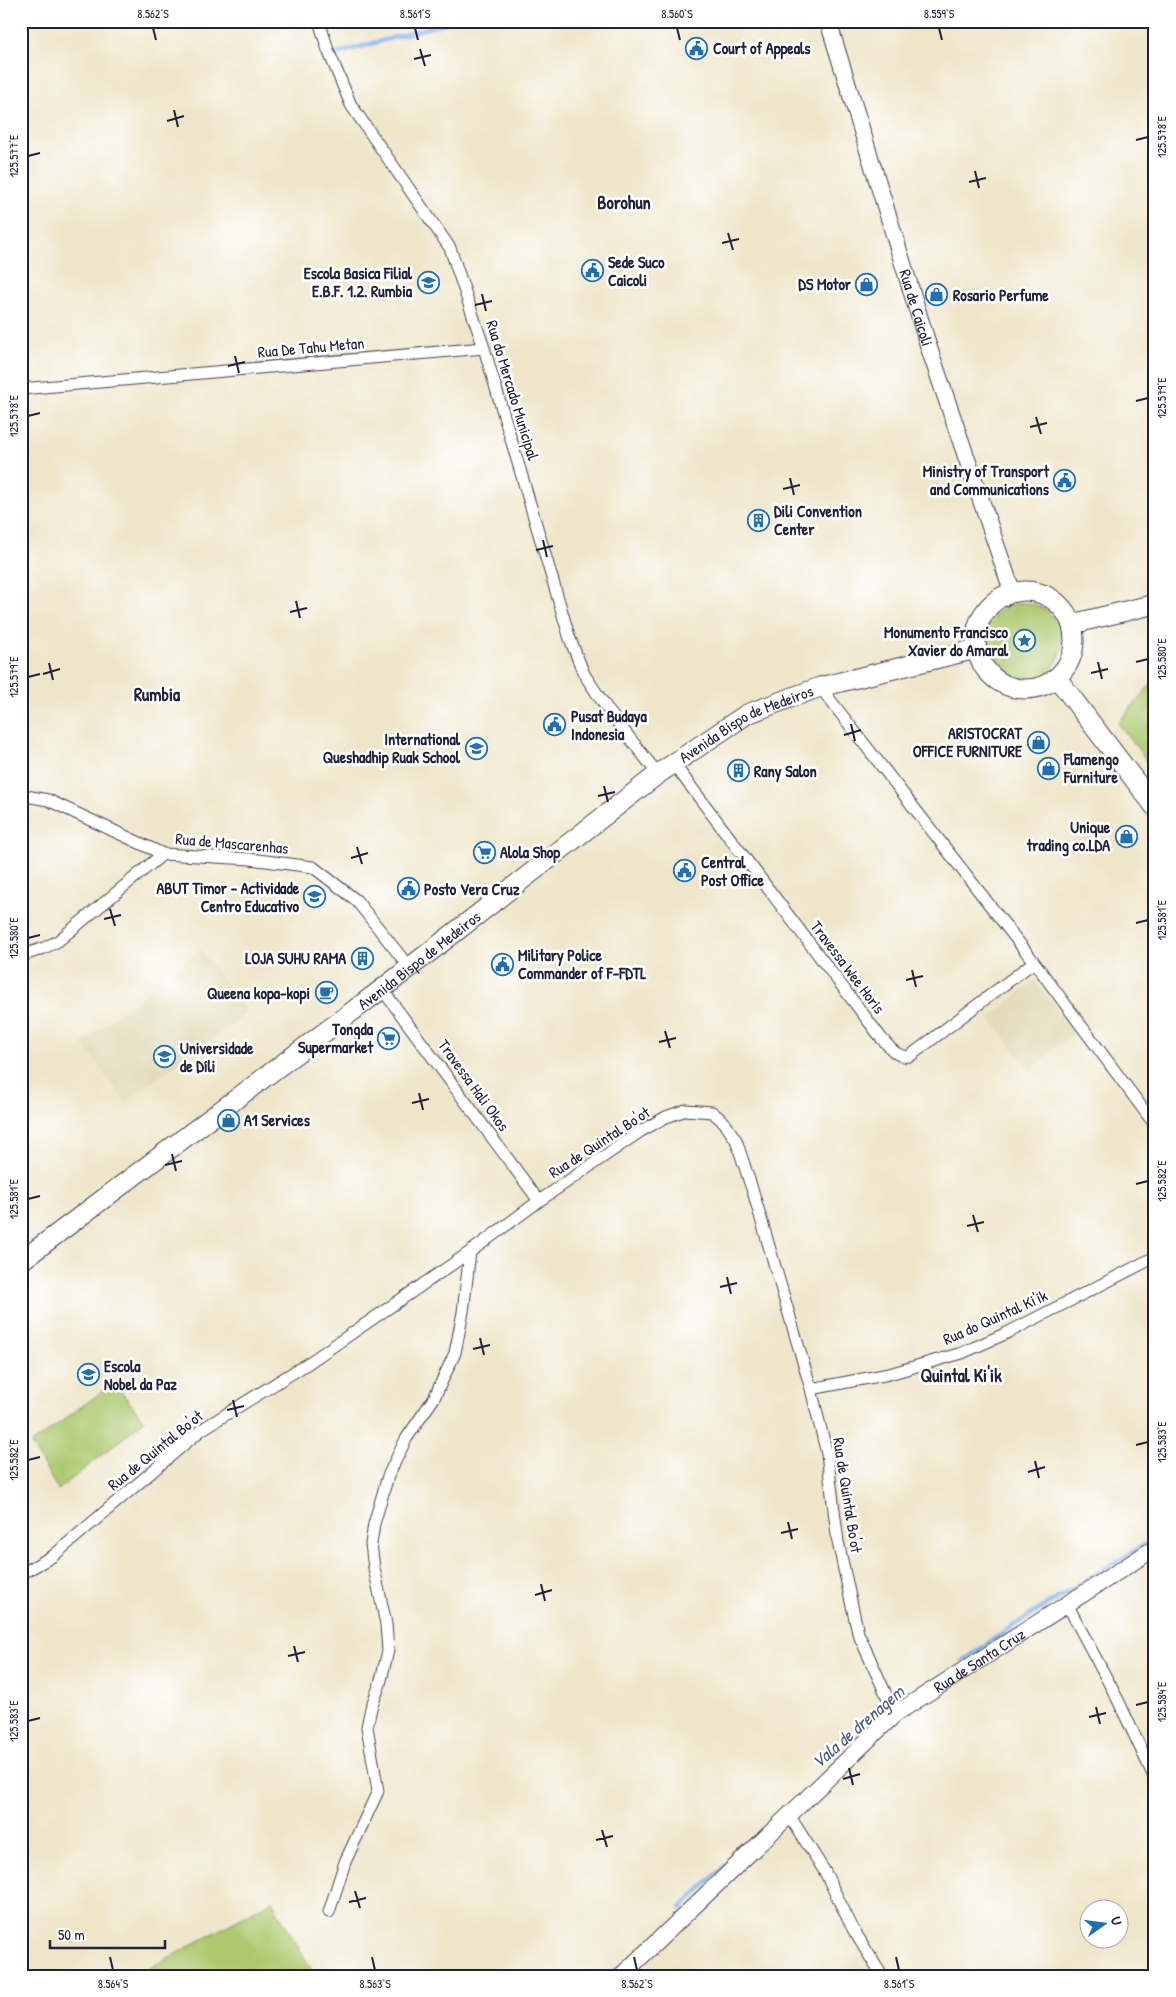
<svg xmlns="http://www.w3.org/2000/svg" width="1176" height="1997" font-family="'Patrick Hand',sans-serif">
<style>
.built{fill:#e2dcba}
.green{fill:#adc970;stroke:#687656}
.lines{fill:none;stroke-linecap:round;stroke-linejoin:round}
.stream{stroke:#81b0eb;stroke-width:4.5}
.street-casing{stroke:#413f50;stroke-width:13}
.secondary-casing{stroke:#413f50;stroke-width:18}
.primary-casing{stroke:#413f50;stroke-width:21}
.street{stroke:#fff;stroke-width:11}
.secondary{stroke:#fff;stroke-width:16}
.primary{stroke:#fff;stroke-width:19}
.ticks{fill:none;stroke:#22223b;stroke-width:2}
.labels{text-anchor:middle;stroke-width:5;stroke-linejoin:round;paint-order:stroke}
.poi-label{font-size:16px;font-weight:bold;fill:#22223b;stroke:#fff;text-anchor:start}
.street-label{font-size:16px;fill:#22223b;stroke:#fff}
.neighbourhood-label{font-size:18px;font-weight:bold;fill:#22223b;stroke:#fff}
.water-label{font-size:18px;font-style:italic;fill:#485b81;stroke:#fff}
.neatline{fill:none;stroke:#22223b;stroke-width:2}
.ticks-label{font-size:12px;text-anchor:middle;fill:#22223b}
</style>
<rect width="100%" height="100%" fill="#fff"/>
<filter id="ink" filterUnits="userSpaceOnUse"><feTurbulence type="fractalNoise" baseFrequency=".02" numOctaves="2"/><feDisplacementMap in="SourceGraphic" scale="10" xChannelSelector="R" yChannelSelector="G"/><feConvolveMatrix kernelMatrix="1 2 1 2 8 2 1 2 1" color-interpolation-filters="sRGB"/></filter>
<filter id="wash" filterUnits="userSpaceOnUse"><feTurbulence type="fractalNoise" baseFrequency=".0096" numOctaves="4" result="noise"/><feDisplacementMap in="SourceGraphic" scale="20" xChannelSelector="R" yChannelSelector="G"/><feGaussianBlur stdDeviation="1.12" result="paint"/><feColorMatrix in="noise" values="0 0 0 0 0 0 0 0 0 0 0 0 0 0 0 0 0 1.4 0 .05"/><feComposite in="paint" operator="in"/></filter>
<g filter="url(#wash)">
<rect width="100%" height="100%" fill="#efe6ca"/>
<path class="built" d="M201 950 247 1013 125 1102 82 1043Z
M1035 980 1076 1031 1030 1069 989 1018Z"/>
<path class="green" d="M984 642a39 39 0 1 1 78 0a39 39 0 1 1-78 0Z
M1155 679V771L1118 723Z
M112 1384 117 1392 120 1390 144 1421 58 1490 31 1444Z
M272 1901 315 1976H135Z"/>
<g class="lines">
<path class="stream" d="M332 55 452 21
M963 1661 1008 1629 1155 1538
M681 1908 780 1813
M609 1976 618 1968"/>
</g>
</g>
<g filter="url(#ink)">
<g class="lines">
<defs>
<path id="street" d="M319 21 328 50 351 105 450 248 484 348 570 639 584 674 610 713 658 774
M21 389 484 348
M820 687 1034 962 1155 1125
M673 763 882 1039C891 1048 896 1058 910 1056L1034 962
M21 795 48 800 163 854 250 859 313 867 356 900 409 967
M21 956 44 948 58 941 163 854
M382 989 539 1201
M811 1389 889 1374 962 1353 1007 1333 1155 1257
M21 1574 53 1556 201 1430 310 1362 470 1252 539 1201 641 1131 666 1117 686 1110 712 1112 724 1122 736 1140 754 1195 811 1389 827 1454 838 1542 858 1633 895 1714
M1067 1604 1118 1700 1155 1779
M789 1815 825 1872 853 1929 882 1976
M329 1912 345 1862 378 1791 367 1727 371 1708 380 1684 388 1651 386 1624 374 1568 371 1544 374 1524 388 1476 406 1439 434 1398 455 1353 463 1312 470 1252"/>
<g id="secondary">
<path id="s1" d="M828 21 929 348 1012 591"/>
<path id="s2" d="M621 1976 895 1714 1155 1548"/>
</g>
<g id="primary">
<circle cx="1025" cy="640" r="49"/>
<path d="M1072 624 1155 604"/>
<path d="M1057 678 1155 807"/>
<path id="s3" d="M21 1261 382 989 658 774 747 714 820 687 976 649"/>
</g>
</defs>
<use href="#street" class="street-casing"/>
<use href="#secondary" class="secondary-casing"/>
<use href="#primary" class="primary-casing"/>
<use href="#street" class="street"/>
<use href="#secondary" class="secondary"/>
<use href="#primary" class="primary"/>
</g>
</g>
<path class="ticks" d="M153 28 156 40M415 28 418 40M677 28 680 40M939 28 942 40M420 49 425 66M414 59 431 55M174 110 178 127M167 121 184 116M1136 140 1148 137M28 156 40 153M975 171 979 188M969 182 986 178M728 233 733 250M722 243 739 239M482 294 486 311M475 305 492 301M235 356 239 373M228 366 245 362M1136 401 1148 398M28 416 40 413M1036 417 1041 434M1030 427 1047 423M790 478 794 495M783 489 800 485M543 540 547 557M536 550 553 546M296 601 300 618M290 612 307 608M1098 662 1102 679M1136 662 1148 659M49 663 53 680M1091 673 1108 669M43 674 60 669M28 677 40 674M851 724 855 741M844 735 861 730M604 786 608 802M598 796 615 792M357 847 362 864M351 858 368 853M110 909 115 926M104 919 121 915M1136 923 1148 920M28 938 40 935M912 970 916 987M906 980 923 976M665 1031 670 1048M659 1042 676 1038M419 1093 423 1110M412 1103 429 1099M172 1154 176 1171M165 1165 182 1161M1136 1184 1148 1181M28 1199 40 1196M973 1215 978 1232M967 1226 984 1222M727 1277 731 1294M720 1287 737 1283M480 1338 484 1355M473 1349 490 1345M233 1400 237 1417M227 1410 244 1406M1136 1445 1148 1442M28 1460 40 1457M1035 1461 1039 1478M1028 1472 1045 1467M788 1522 792 1539M781 1533 798 1529M541 1584 545 1601M535 1595 552 1590M294 1646 298 1662M288 1656 305 1652M1136 1705 1148 1702M1096 1707 1100 1724M1089 1717 1106 1713M28 1721 40 1718M849 1768 853 1785M843 1779 860 1774M602 1830 607 1847M596 1840 613 1836M355 1891 360 1908M349 1902 366 1898M110 1957 113 1970M372 1957 375 1970M634 1957 637 1970M896 1957 899 1970"/>
<defs>
<symbol id="civic-ring" viewBox="-11 -11 22 22"><circle r="9.5" fill="#fff" stroke="#1f6fb2" stroke-width="1.5"/><path d="M-.6-6.5H3V-4.5H.6V-3L4-1V1h2V6H-6V1h2V-1L-.6-3ZM-1.2 2.5V6h2.4V2.5Z" fill="#1f6fb2"/></symbol>
<symbol id="school-ring" viewBox="-11 -11 22 22"><circle r="9.5" fill="#fff" stroke="#1f6fb2" stroke-width="1.5"/><path d="M0-5L7-2L0 1L-7-2ZM-4 1L0 2.5L4 1V4Q0 6-4 4Z" fill="#1f6fb2"/></symbol>
<symbol id="shop-ring" viewBox="-11 -11 22 22"><circle r="9.5" fill="#fff" stroke="#1f6fb2" stroke-width="1.5"/><path d="M-5-2.5h2.3a2.7 3.5 0 0 1 5.4 0H5L5.5 6h-11ZM-1.5-2.5h3a1.5 2.3 0 0 0-3 0Z" fill="#1f6fb2"/></symbol>
<symbol id="building-ring" viewBox="-11 -11 22 22"><circle r="9.5" fill="#fff" stroke="#1f6fb2" stroke-width="1.5"/><path d="M-4-6H4V6H1V3H-1V6H-4ZM-2.5-4.3h1.7v1.8h-1.7ZM.8-4.3h1.7v1.8H.8ZM-2.5-1h1.7V.8h-1.7ZM.8-1h1.7V.8H.8Z" fill="#1f6fb2"/></symbol>
<symbol id="sight-ring" viewBox="-11 -11 22 22"><circle r="9.5" fill="#fff" stroke="#1f6fb2" stroke-width="1.5"/><path d="M0-6L1.8-2.2L6-1.7L2.9 1.2L3.7 5.4L0 3.3L-3.7 5.4L-2.9 1.2L-6-1.7L-1.8-2.2Z" fill="#1f6fb2"/></symbol>
<symbol id="supermarket-ring" viewBox="-11 -11 22 22"><circle r="9.5" fill="#fff" stroke="#1f6fb2" stroke-width="1.5"/><path d="M-6-5.5h2.5l.6 2H6L4.5 2H-2.5L-4.4-4H-6ZM-1.5 3.2a1.3 1.3 0 1 0 .1 0ZM3 3.2a1.3 1.3 0 1 0 .1 0Z" fill="#1f6fb2"/></symbol>
<symbol id="cafe-ring" viewBox="-11 -11 22 22"><circle r="9.5" fill="#fff" stroke="#1f6fb2" stroke-width="1.5"/><path d="M-5.5-4.5H6V0H3Q3 3.5 0 3.5H-2.5Q-5.5 3.5-5.5 0ZM3-3.2v2h1.7v-2ZM-6 4.5H4V6H-6Z" fill="#1f6fb2"/></symbol>
<symbol id="university-ring" viewBox="-11 -11 22 22"><circle r="9.5" fill="#fff" stroke="#1f6fb2" stroke-width="1.5"/><path d="M0-5L7-2L0 1L-7-2ZM-4 1L0 2.5L4 1V4Q0 6-4 4Z" fill="#1f6fb2"/></symbol>
</defs>
<g fill-rule="evenodd">
<use href="#civic-ring" x="684" y="36" width="25" height="25"/>
<use href="#civic-ring" x="580" y="258" width="25" height="25"/>
<use href="#school-ring" x="416" y="270" width="25" height="25"/>
<use href="#shop-ring" x="854" y="272" width="25" height="25"/>
<use href="#shop-ring" x="924" y="282" width="25" height="25"/>
<use href="#civic-ring" x="1052" y="468" width="25" height="25"/>
<use href="#building-ring" x="746" y="508" width="25" height="25"/>
<use href="#sight-ring" x="1012" y="628" width="25" height="25"/>
<use href="#civic-ring" x="542" y="712" width="25" height="25"/>
<use href="#shop-ring" x="1026" y="730" width="25" height="25"/>
<use href="#school-ring" x="464" y="736" width="25" height="25"/>
<use href="#shop-ring" x="1036" y="756" width="25" height="25"/>
<use href="#building-ring" x="726" y="758" width="25" height="25"/>
<use href="#shop-ring" x="1114" y="824" width="25" height="25"/>
<use href="#supermarket-ring" x="472" y="840" width="25" height="25"/>
<use href="#civic-ring" x="672" y="858" width="25" height="25"/>
<use href="#civic-ring" x="396" y="876" width="25" height="25"/>
<use href="#school-ring" x="302" y="884" width="25" height="25"/>
<use href="#building-ring" x="350" y="946" width="25" height="25"/>
<use href="#civic-ring" x="490" y="952" width="25" height="25"/>
<use href="#cafe-ring" x="314" y="980" width="25" height="25"/>
<use href="#supermarket-ring" x="376" y="1026" width="25" height="25"/>
<use href="#university-ring" x="152" y="1044" width="25" height="25"/>
<use href="#shop-ring" x="216" y="1108" width="25" height="25"/>
<use href="#school-ring" x="76" y="1362" width="25" height="25"/>
</g>
<g class="labels">
<g class="poi-label">
<text x="713" y="54">Court of Appeals</text>
<text x="608" y="268">Sede Suco<tspan x="608" dy="18">Caicoli</tspan></text>
<text x="412" y="279" text-anchor="end">Escola Basica Filial<tspan x="412" dy="18">E.B.F. 1.2. Rumbia</tspan></text>
<text x="851" y="290" text-anchor="end">DS Motor</text>
<text x="953" y="301">Rosario Perfume</text>
<text x="1049" y="477" text-anchor="end">Ministry of Transport<tspan x="1049" dy="18">and Communications</tspan></text>
<text x="774" y="517">Dili Convention<tspan x="774" dy="18">Center</tspan></text>
<text x="1008" y="638" text-anchor="end">Monumento Francisco<tspan x="1008" dy="18">Xavier do Amaral</tspan></text>
<text x="571" y="722">Pusat Budaya<tspan x="571" dy="18">Indonesia</tspan></text>
<text x="1022" y="739" text-anchor="end">ARISTOCRAT<tspan x="1022" dy="18">OFFICE FURNITURE</tspan></text>
<text x="460" y="745" text-anchor="end">International<tspan x="460" dy="18">Queshadhip Ruak School</tspan></text>
<text x="1064" y="765">Flamengo<tspan x="1064" dy="18">Furniture</tspan></text>
<text x="754" y="777">Rany Salon</text>
<text x="1110" y="833" text-anchor="end">Unique<tspan x="1110" dy="18">trading co.LDA</tspan></text>
<text x="500" y="858">Alola Shop</text>
<text x="701" y="868">Central<tspan x="701" dy="18">Post Office</tspan></text>
<text x="299" y="894" text-anchor="end">ABUT Timor - Actividade<tspan x="299" dy="18">Centro Educativo</tspan></text>
<text x="424" y="895">Posto Vera Cruz</text>
<text x="518" y="961">Military Police<tspan x="518" dy="18">Commander of F-FDTL</tspan></text>
<text x="346" y="964" text-anchor="end">LOJA SUHU RAMA</text>
<text x="310" y="999" text-anchor="end">Queena kopa-kopi</text>
<text x="373" y="1035" text-anchor="end">Tongda<tspan x="373" dy="18">Supermarket</tspan></text>
<text x="180" y="1054">Universidade<tspan x="180" dy="18">de Díli</tspan></text>
<text x="244" y="1126">A1 Services</text>
<text x="104" y="1372">Escola<tspan x="104" dy="18">Nobel da Paz</tspan></text>
</g>
<g class="street-label">
<text dy="6" stroke="none"><textPath href="#s1" startOffset="300">Rua de Caicoli</textPath></text>
<text transform="translate(311 347) rotate(-5)" y="6">Rua De Tahu Metan</text>
<text transform="translate(513 390) rotate(73)" y="6">Rua do Mercado Municipal</text>
<text dy="6" stroke="none"><textPath href="#s3" startOffset="904">Avenida Bispo de Medeiros</textPath></text>
<text transform="translate(232 843) rotate(5)" y="6">Rua de Mascarenhas</text>
<text dy="6" stroke="none"><textPath href="#s3" startOffset="499">Avenida Bispo de Medeiros</textPath></text>
<text transform="translate(848 967) rotate(53)" y="6">Travessa Wee Horis</text>
<text transform="translate(474 1085) rotate(54)" y="6">Travessa Hali Okos</text>
<text transform="translate(599 1142) rotate(-33)" y="6">Rua de Quintal Bo'ot</text>
<text transform="translate(995 1317) rotate(-24)" y="6">Rua do Quintal Ki'ik</text>
<text transform="translate(155 1450) rotate(-39)" y="6">Rua de Quintal Bo'ot</text>
<text transform="translate(848 1495) rotate(81)" y="6">Rua de Quintal Bo'ot</text>
<text dy="6" stroke="none"><textPath href="#s2" startOffset="479">Rua de Santa Cruz</textPath></text>
</g>
<g class="neighbourhood-label">
<text x="624" y="209">Borohun</text>
<text x="157" y="701">Rumbia</text>
<text x="961" y="1382">Quintal Ki'ik</text>
</g>
<g class="water-label">
<text transform="translate(858 1727) rotate(-41)" y="6">Vala de drenagem</text>
</g>
</g>
<rect width="1176" height="1997" fill="none" stroke="#fff" stroke-width="55"/>
<g transform="translate(1104 1924) rotate(76)"><circle r="24" fill="#ffffff" stroke="#a7a7b1"/>
<path d="M0-4L9 19L0 12L-9 19Z" fill="#1f6fb2"/>
<text y="-8" font-size="14" font-weight="bold" text-anchor="middle" fill="#22223b">U</text>
</g>
<path d="M50 1940v8h115v-8" fill="none" stroke="#22223b" stroke-width="2.5"/>
<text x="58" y="1940" font-size="15" fill="#22223b" stroke="#ffffff" stroke-width="4" paint-order="stroke">50 m</text>
<rect x="28" y="28" width="1120" height="1942" class="neatline"/>
<g class="ticks-label">
<text x="153" y="18">8.562°S</text>
<text x="415" y="18">8.561°S</text>
<text x="677" y="18">8.560°S</text>
<text x="939" y="18">8.559°S</text>
<text transform="translate(1162 137) rotate(-90)" y="4">125.578°E</text>
<text transform="translate(14 156) rotate(-90)" y="4">125.577°E</text>
<text transform="translate(1162 398) rotate(-90)" y="4">125.579°E</text>
<text transform="translate(14 416) rotate(-90)" y="4">125.578°E</text>
<text transform="translate(1162 659) rotate(-90)" y="4">125.580°E</text>
<text transform="translate(14 677) rotate(-90)" y="4">125.579°E</text>
<text transform="translate(1162 920) rotate(-90)" y="4">125.581°E</text>
<text transform="translate(14 938) rotate(-90)" y="4">125.580°E</text>
<text transform="translate(1162 1181) rotate(-90)" y="4">125.582°E</text>
<text transform="translate(14 1199) rotate(-90)" y="4">125.581°E</text>
<text transform="translate(1162 1442) rotate(-90)" y="4">125.583°E</text>
<text transform="translate(14 1460) rotate(-90)" y="4">125.582°E</text>
<text transform="translate(1162 1702) rotate(-90)" y="4">125.584°E</text>
<text transform="translate(14 1721) rotate(-90)" y="4">125.583°E</text>
<text x="113" y="1988">8.564°S</text>
<text x="375" y="1988">8.563°S</text>
<text x="637" y="1988">8.562°S</text>
<text x="899" y="1988">8.561°S</text>
</g>
</svg>
